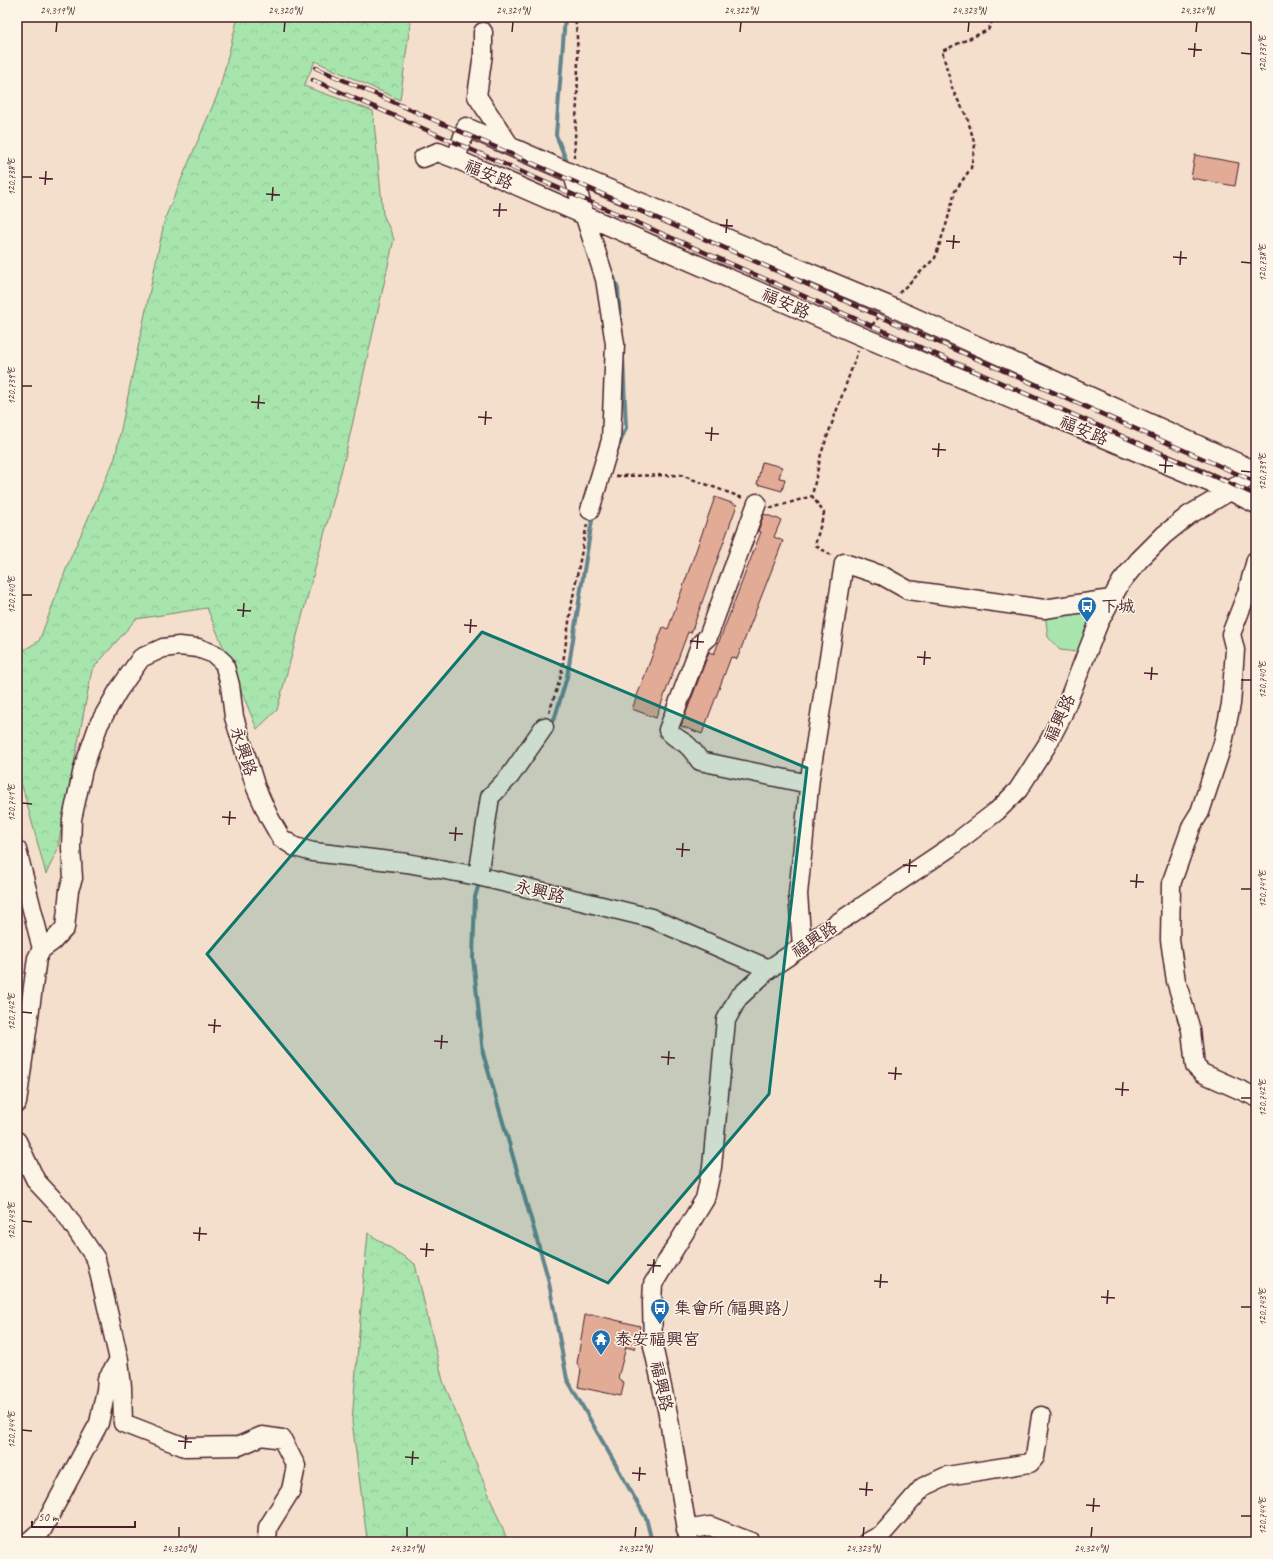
<svg xmlns="http://www.w3.org/2000/svg" width="1273" height="1559" font-family="Caveat,'LXGW WenKai TC',sans-serif">
<style>
.green{fill:#a7e5ad;stroke:#78826c}
.forest{fill:url(#forest-crowns);stroke:#78826c}
.lines{fill:none;stroke-linecap:round;stroke-linejoin:round}
.stream{stroke:#64848c;stroke-width:4}
.building{fill:#e1ab96;stroke:#4a1f2b}
.minor-casing{stroke:#4a1f2b;stroke-width:21}
.path{stroke:#4a1f2b;stroke-width:2.5;stroke-dasharray:4 3;stroke-linecap:butt}
.minor{stroke:#fcf5e5;stroke-width:18}
.rail-casing{stroke:#4a1f2b;stroke-width:4.5}
.rail{stroke:#fcf5e5;stroke-width:3;stroke-dasharray:9;stroke-linecap:butt}
.marked{fill:#0f766e;fill-opacity:0.2;stroke:#0f766e;stroke-width:3;stroke-linejoin:round}
.ticks{fill:none;stroke:#4a1f2b;stroke-width:1.5}
.labels{text-anchor:middle;stroke-width:3;stroke-linejoin:round;paint-order:stroke}
.street-label{font-size:17px;fill:#4a1f2b;stroke:#fcf5e5}
.poi-label{font-size:17px;fill:#4a1f2b;stroke:#fcf5e5;text-anchor:start}
.neatline{fill:none;stroke:#4a1f2b;stroke-width:1.5}
.ticks-label{font-size:10px;text-anchor:middle;fill:#4a1f2b}
</style>
<defs>
<pattern id="forest-crowns" width="20" height="18" patternUnits="userSpaceOnUse"><rect width="20" height="18" fill="#a7e5ad"/><path d="M2 6a3 3 0 1 1 6 0M12 15a3 3 0 1 1 6 0" fill="none" stroke="#91c495"/></pattern>
</defs>
<rect width="100%" height="100%" fill="#f4dfcd"/>
<filter id="ink" filterUnits="userSpaceOnUse"><feTurbulence type="fractalNoise" baseFrequency=".025" numOctaves="2"/><feDisplacementMap in="SourceGraphic" scale="8" xChannelSelector="R" yChannelSelector="G"/><feConvolveMatrix kernelMatrix="1 2 1 2 8 2 1 2 1" color-interpolation-filters="sRGB"/></filter>
<g filter="url(#ink)">
<path class="green" d="M1098 606 1080 650 1077 652 1060 650 1048 637 1045 613Z"/>
<path class="forest" d="M238 17H411L400 100 315 61 304 86 373 111 383 214 394 239 345 457 277 710 257 729 207 608 136 619 92 670 57 851 46 874 17 767V654L39 641 70 559 115 458 165 218 219 91Z
M368 1233 415 1264 443 1381 508 1542H370L367 1539 352 1421 362 1295Z"/>
<g class="lines">
<path class="stream" d="M565 17 556 135 569 167
M612 273 618 288 620 321
M617 450 626 428 623 358
M549 725 555 717 567 677 593 514
M480 880 475 897 473 958 483 1053 548 1278 567 1379 646 1518 652 1542"/>
</g>
<path class="building" d="M1195 155 1239 163 1235 186 1191 178Z
M762 462 782 467 779 478 785 479 782 491 757 484Z
M715 497 737 505 691 633 688 632 656 718 632 709 663 627 668 629Z
M764 514 781 520 774 537 783 541 737 659 731 657 702 734 681 726 709 652 714 654 722 634 761 532 758 531Z
M585 1315H595L640 1326 634 1349 626 1347 618 1378 624 1383 621 1396 578 1387 581 1370 577 1363Z"/>
<g class="lines">
<defs>
<path id="minor" d="M483 32V54L477 96 510 146
M423 158 438 152 456 159 863 337 1230 491 1256 504
M456 159 466 127 573 174 887 305 1256 471
M573 174 584 214 605 279 615 344 611 440 590 510
M757 503 708 637 701 643 668 730C673 737 679 739 686 744 692 749 696 755 700 761L809 784
M1256 560 1247 593 1231 634 1235 650 1231 704 1223 743 1200 812 1192 825 1171 884 1170 940 1176 981 1191 1030 1195 1066 1202 1073 1256 1097
M17 850 42 949
M478 876 490 797 510 776 544 727
M802 947 798 894 810 778 844 563 883 576 908 590 1044 609 1111 599
M42 949 52 942 65 928 69 890 73 878 71 848 72 819 83 769 99 724 118 691 141 658 163 648 179 646 198 648 214 654 224 663 230 685 234 717 256 788 269 817 281 838 295 847 313 852 407 863 478 876 651 918 769 969
M17 1103 37 958 42 949
M17 1141 36 1181 63 1210 96 1259 119 1360 122 1387 123 1423 185 1447 239 1446 262 1436 282 1439 296 1466 291 1490 268 1527 267 1542
M686 1530 710 1526 751 1542
M28 1542 42 1530 99 1423 106 1390 107 1379 119 1360
M689 1542 668 1414 653 1346 652 1302 653 1284 705 1199 712 1167 726 1020 738 998 769 969 949 848 997 811 1018 790 1047 745 1062 716 1099 622 1121 582 1139 560 1164 535 1189 515 1230 491 1256 471
M868 1542 881 1535 923 1487 947 1476 1030 1463 1035 1457 1041 1416"/>
</defs>
<use href="#minor" class="minor-casing"/>
<path class="path" d="M574 158C576 112 581 63 575 17
M899 293 935 258 947 222 955 191 971 168 975 145 967 117 953 91 942 51 988 30 994 17
M872 325 879 317
M616 476 681 475 743 498
M770 507 772 508 812 496
M831 555 815 545 824 513 812 496 821 454 858 351
M549 713 561 676 572 602 587 524"/>
<use href="#minor" class="minor"/>
<defs>
<path id="rail" d="M316 68 1256 482
M313 80 1256 495"/>
</defs>
<use href="#rail" class="rail-casing"/>
<use href="#rail" class="rail"/>
</g>
</g>
<path class="marked" d="M482 632 807 768 769 1094 608 1283 396 1183 207 954Z"/>
<path class="ticks" d="M56 32 57 22M284 32 285 22M512 32 513 22M740 32 741 22M968 32 969 22M1196 32 1197 22M1188 49 1202 50M1241 53 1251 54M1194 57 1195 43M22 177H32M39 178 53 179M45 185 46 171M266 194 280 195M272 201 273 187M493 210H507M499 217 500 203M720 225 733 226M726 233 727 219M946 241 960 242M953 249 954 235M1173 257 1187 258M1241 262 1251 263M1180 265 1181 251M22 386H32M251 402 265 403M258 409 259 395M478 417 492 418M485 425 486 411M705 433 719 434M711 441 712 427M932 449 946 450M938 457 939 443M1159 465 1173 466M1241 471 1251 472M1165 473 1166 459M22 595H32M237 610 251 611M243 617 244 603M464 625 477 626M470 633 471 619M690 641 704 642M697 649 698 635M917 657 931 658M924 665 925 651M1144 673 1158 674M1151 680 1152 667M1241 680H1251M22 803 32 804M222 817 236 818M229 825 230 811M449 833 463 834M455 841 456 827M676 849 690 850M682 857 683 843M903 865 917 866M909 873 910 859M1130 881 1144 882M1136 888 1137 874M1241 889H1251M22 1012 32 1013M208 1025 221 1026M214 1033 215 1019M434 1041 448 1042M441 1049 442 1035M661 1057 675 1058M668 1065 669 1051M888 1073 902 1074M895 1080 896 1067M1115 1089 1129 1090M1122 1096 1123 1082M1241 1098H1251M22 1221 32 1222M193 1233 207 1234M199 1241 200 1227M420 1249 434 1250M426 1257 427 1243M647 1265 661 1266M653 1273 654 1259M874 1281 888 1282M880 1288 881 1274M1101 1297 1115 1298M1107 1304 1108 1290M1241 1307H1251M22 1430 32 1431M178 1441 192 1442M185 1449 186 1435M405 1457 419 1458M412 1465 413 1451M632 1473 646 1474M639 1481 640 1467M859 1489 873 1490M866 1496 867 1482M1086 1505 1100 1506M1093 1512 1094 1498M1241 1516H1251M179 1537V1527M407 1537V1527M635 1537 636 1527M863 1537 864 1527M1091 1537 1092 1527"/>
<defs>
<symbol id="bus-pin" viewBox="-11 -11 22 30"><path d="M0 17L-7.5 6A9.5 9.5 0 1 1 7.5 6Z" fill="#1f6fb2" stroke="#fcf5e5"/><path d="M-5-6H5V4H4V6H2V4H-2V6H-4V4H-5ZM-3.5-4V0h7V-4ZM-3.5 1.2v1.5H-2V1.2ZM2 1.2v1.5H3.5V1.2Z" fill="#fff"/></symbol>
<symbol id="temple-pin" viewBox="-11 -11 22 30"><path d="M0 17L-7.5 6A9.5 9.5 0 1 1 7.5 6Z" fill="#1f6fb2" stroke="#fcf5e5"/><path d="M0-6L5-2H3V0L6.5 2.5H4V6H1.5V3h-3V6H-4V2.5H-6.5L-3 0V-2H-5Z" fill="#fff"/></symbol>
</defs>
<g fill-rule="evenodd">
<use href="#bus-pin" x="1076" y="595" width="22" height="30"/>
<use href="#bus-pin" x="649" y="1297" width="22" height="30"/>
<use href="#temple-pin" x="590" y="1328" width="22" height="30"/>
</g>
<g class="labels">
<g class="street-label">
<text transform="translate(489 174) rotate(23)" y="6">福安路</text>
<text transform="translate(786 303) rotate(24)" y="6">福安路</text>
<text transform="translate(1084 430) rotate(23)" y="6">福安路</text>
<text transform="translate(1059 718) rotate(-65)" y="6">福興路</text>
<text transform="translate(244 751) rotate(72)" y="6">永興路</text>
<text transform="translate(540 891) rotate(14)" y="6">永興路</text>
<text transform="translate(814 939) rotate(-34)" y="6">福興路</text>
<text transform="translate(662 1386) rotate(78)" y="6">福興路</text>
</g>
<g class="poi-label">
<text x="1101" y="612">下城</text>
<text x="674" y="1314">集會所(福興路)</text>
<text x="615" y="1345">泰安福興宮</text>
</g>
</g>
<rect width="1273" height="1559" fill="none" stroke="#fcf5e5" stroke-width="44"/>
<path d="M32 1521v6h103v-6" fill="none" stroke="#4a1f2b" stroke-width="2"/>
<text x="38" y="1521" font-size="12" fill="#4a1f2b" stroke="#fcf5e5" stroke-width="3" paint-order="stroke">50 m</text>
<rect x="22" y="22" width="1229" height="1515" class="neatline"/>
<g class="ticks-label">
<text x="57" y="14">24.319°N</text>
<text x="285" y="14">24.320°N</text>
<text x="513" y="14">24.321°N</text>
<text x="741" y="14">24.322°N</text>
<text x="969" y="14">24.323°N</text>
<text x="1197" y="14">24.324°N</text>
<text transform="translate(1262 54) rotate(-90)" y="4">120.737°E</text>
<text transform="translate(11 177) rotate(-90)" y="4">120.738°E</text>
<text transform="translate(1262 263) rotate(-90)" y="4">120.738°E</text>
<text transform="translate(11 386) rotate(-90)" y="4">120.739°E</text>
<text transform="translate(1262 472) rotate(-90)" y="4">120.739°E</text>
<text transform="translate(11 595) rotate(-90)" y="4">120.740°E</text>
<text transform="translate(1262 680) rotate(-90)" y="4">120.740°E</text>
<text transform="translate(11 803) rotate(-90)" y="4">120.741°E</text>
<text transform="translate(1262 889) rotate(-90)" y="4">120.741°E</text>
<text transform="translate(11 1012) rotate(-90)" y="4">120.742°E</text>
<text transform="translate(1262 1098) rotate(-90)" y="4">120.742°E</text>
<text transform="translate(11 1221) rotate(-90)" y="4">120.743°E</text>
<text transform="translate(1262 1307) rotate(-90)" y="4">120.743°E</text>
<text transform="translate(11 1430) rotate(-90)" y="4">120.744°E</text>
<text transform="translate(1262 1516) rotate(-90)" y="4">120.744°E</text>
<text x="179" y="1552">24.320°N</text>
<text x="407" y="1552">24.321°N</text>
<text x="635" y="1552">24.322°N</text>
<text x="863" y="1552">24.323°N</text>
<text x="1091" y="1552">24.324°N</text>
</g>
</svg>
